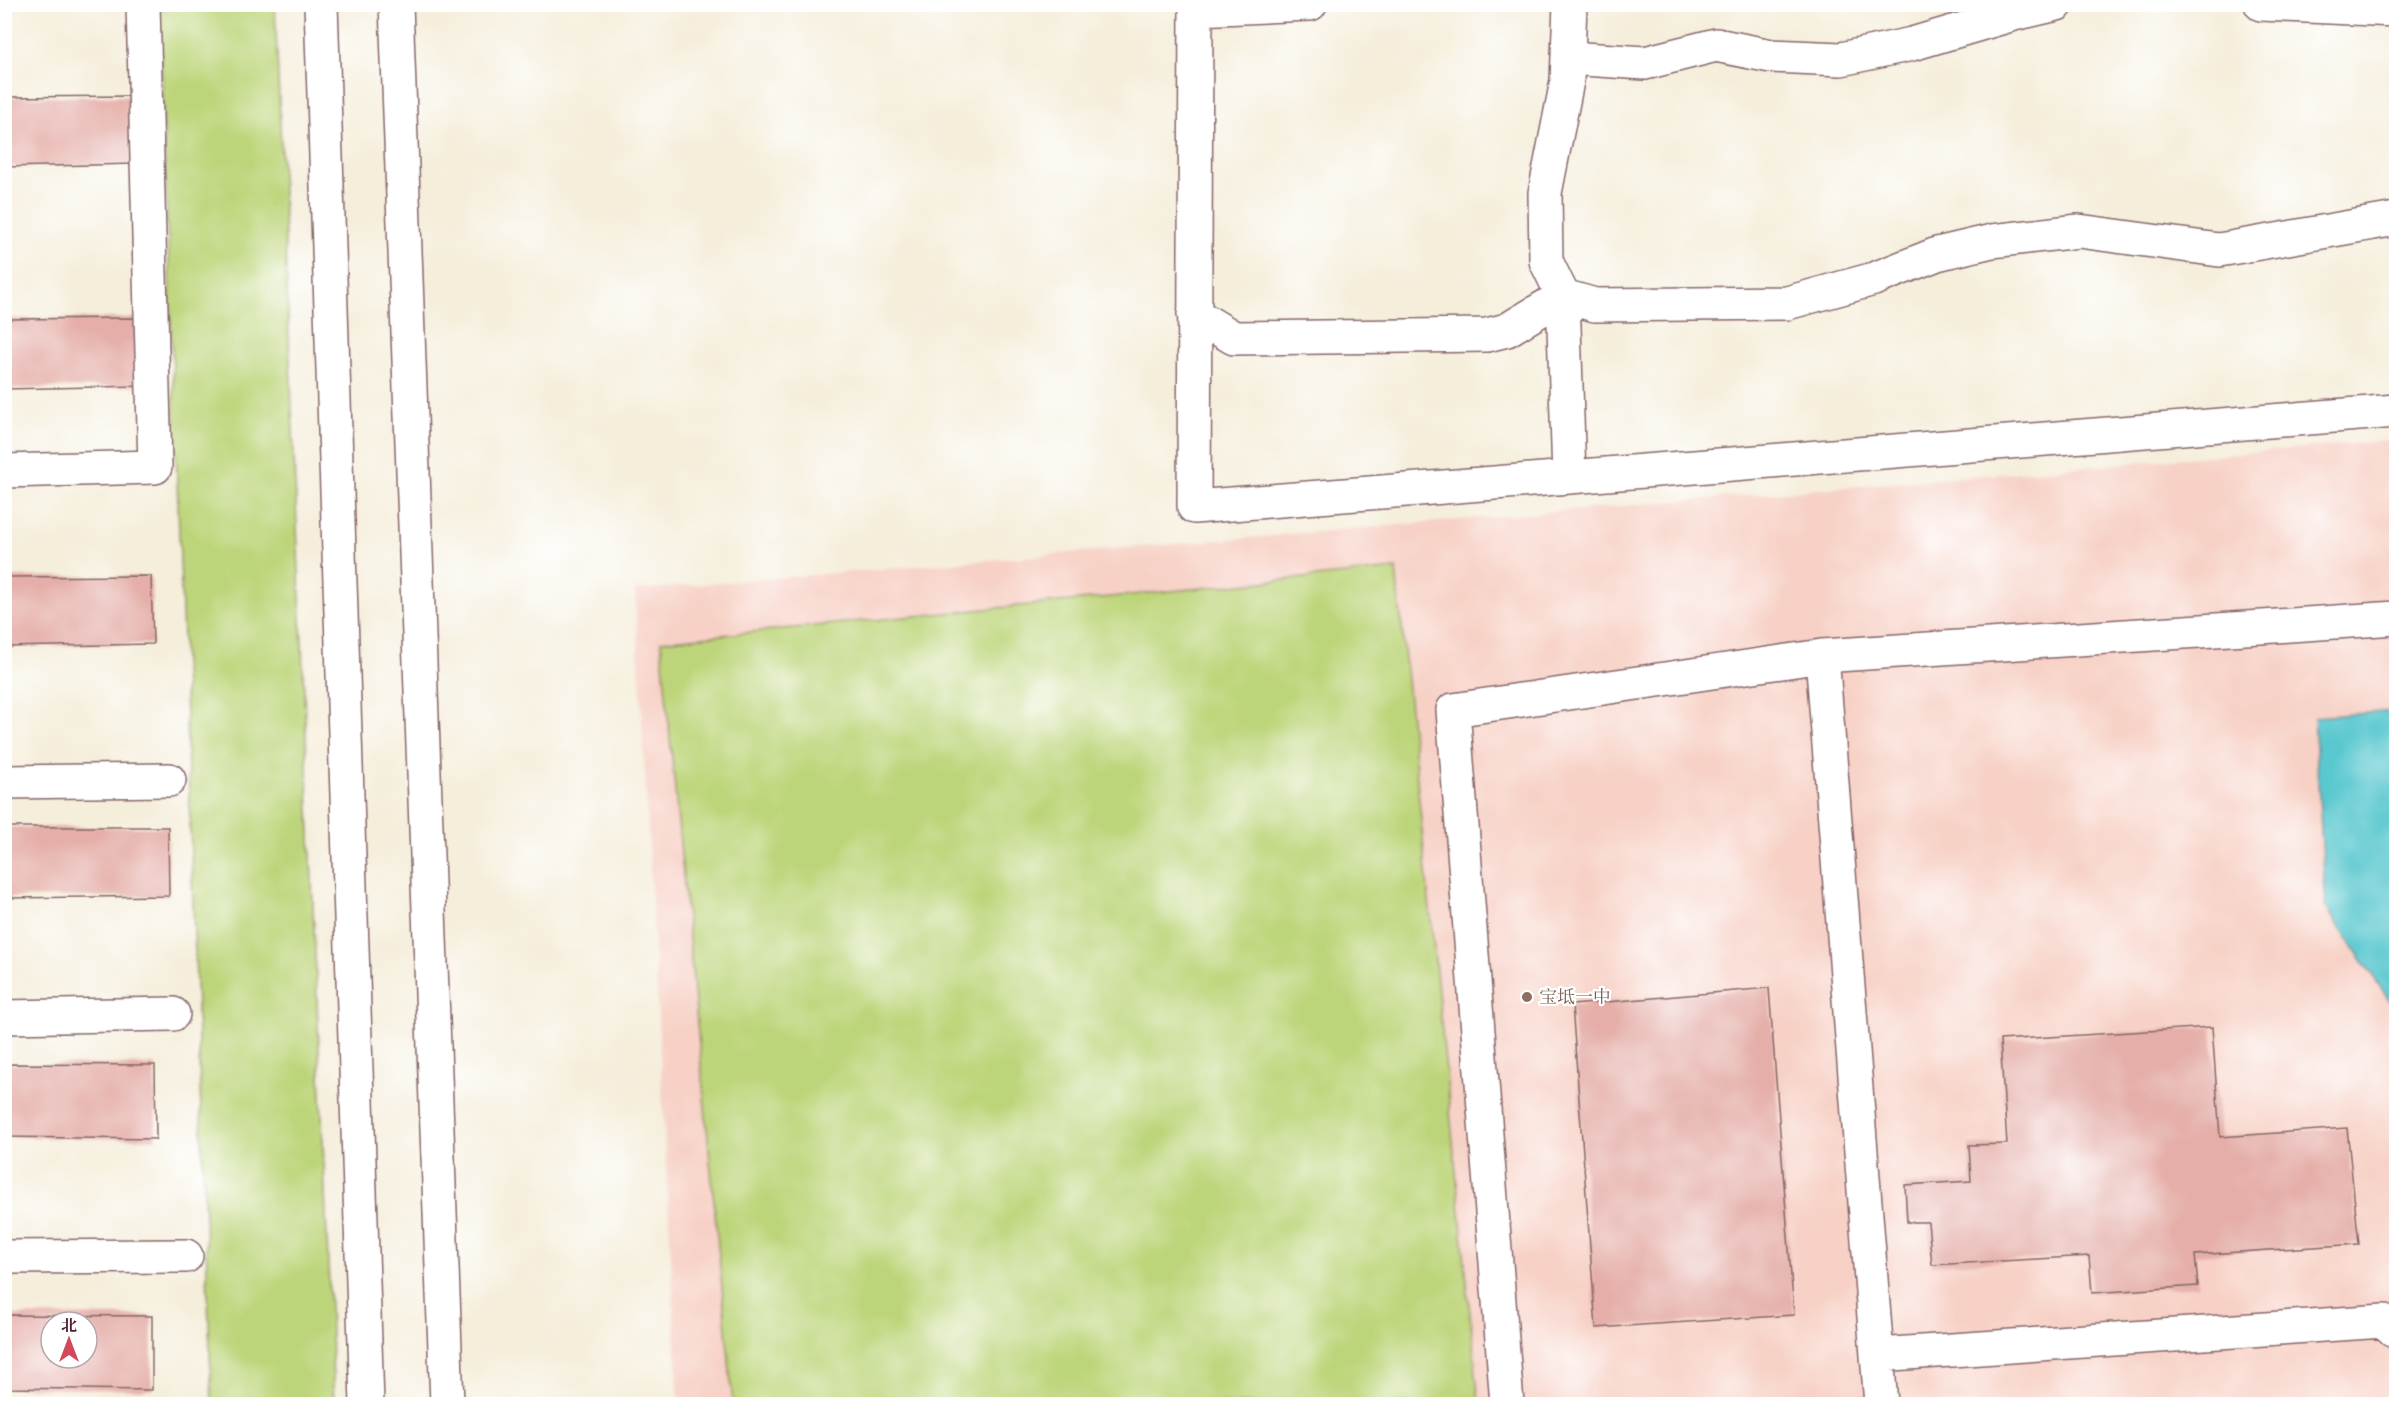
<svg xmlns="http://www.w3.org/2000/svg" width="2401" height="1409" font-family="Vollkorn,'Noto Serif SC',serif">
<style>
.built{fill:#f7d1c6}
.green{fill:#bdd57a;stroke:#847a52;stroke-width:1.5}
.water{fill:#5ac8cf;stroke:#52747d;stroke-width:1.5}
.building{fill:#e5aea8;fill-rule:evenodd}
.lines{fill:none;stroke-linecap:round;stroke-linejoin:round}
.minor-casing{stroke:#866769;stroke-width:36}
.major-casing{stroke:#866769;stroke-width:36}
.minor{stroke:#fff;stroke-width:33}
.major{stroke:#fff;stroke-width:33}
.education-dot{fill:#8d6e63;stroke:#fff;stroke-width:2}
.labels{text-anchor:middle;stroke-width:4.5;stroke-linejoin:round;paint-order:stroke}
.education-label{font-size:18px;fill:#785e54;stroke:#fff;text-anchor:start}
</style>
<rect width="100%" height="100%" fill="#fff"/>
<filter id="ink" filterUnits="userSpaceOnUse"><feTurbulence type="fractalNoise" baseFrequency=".0167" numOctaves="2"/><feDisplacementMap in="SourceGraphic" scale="12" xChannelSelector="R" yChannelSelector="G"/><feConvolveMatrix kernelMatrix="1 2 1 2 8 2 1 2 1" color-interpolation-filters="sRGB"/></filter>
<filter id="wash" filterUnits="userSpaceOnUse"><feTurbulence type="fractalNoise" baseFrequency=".008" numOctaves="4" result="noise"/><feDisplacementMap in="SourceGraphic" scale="24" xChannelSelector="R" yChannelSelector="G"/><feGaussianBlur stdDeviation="1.35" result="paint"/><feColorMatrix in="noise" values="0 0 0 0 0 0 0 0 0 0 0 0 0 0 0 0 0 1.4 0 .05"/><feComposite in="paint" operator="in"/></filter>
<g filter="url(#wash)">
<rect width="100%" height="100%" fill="#f5eedb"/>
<path class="built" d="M2396 440V1404H679L635 590Z"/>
<path class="green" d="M159 5H275L334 1404H212Z
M1396 569 1479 1404H733L661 641Z"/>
<path class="water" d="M2396 711V1010L2326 907 2314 717Z"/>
<g id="blocks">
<path class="building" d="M133 96 135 164 4 167V97Z
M140 318 142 386 4 389V319Z
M151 576 153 644 4 647V577Z
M4 827H168L169 896 4 898Z
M1769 988 1794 1315 1596 1328 1572 1005Z
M2212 1027 2220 1137 2347 1128 2359 1244 2195 1255 2198 1286 2092 1293 2089 1256 1932 1265 1928 1222H1907L1905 1185 1971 1181 1969 1145 2007 1144 2000 1040Z
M4 1064 155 1065 156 1139 4 1137Z
M4 1315 152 1316V1390L4 1388ZM51 1322H87V1358H51Z"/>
</g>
</g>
<g filter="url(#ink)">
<use href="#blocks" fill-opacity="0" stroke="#866769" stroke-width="1.5"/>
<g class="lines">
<defs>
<path id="minor" d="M1196 4 1194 507 1569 477
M1570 4 1567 81 1545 193 1546 261 1563 296 1595 305 1787 303 1874 279 1937 254 1992 241 2079 231 2219 250 2396 219
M2261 4 2396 10
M1196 9 1310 4
M1568 58 1645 63 1716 45 1771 56 1841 59 1912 44 2014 14 2057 4
M1194 314 1234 338 1487 335 1507 330 1563 296 1569 477 2396 411
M4 471 155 467 143 4
M1822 656 1877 1355
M4 782 169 780
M4 1017 173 1014
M4 1257 186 1256
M1507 1404 1453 710 1822 656 2396 618
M1881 1404 1877 1355 2384 1321 2396 1332"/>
<path id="major" d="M321 4 367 1404
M396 4 447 1404"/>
</defs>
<use href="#minor" class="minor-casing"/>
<use href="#major" class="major-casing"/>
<use href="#minor" class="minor"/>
<use href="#major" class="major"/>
</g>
</g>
<circle class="education-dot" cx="1527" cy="997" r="6"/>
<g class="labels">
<g class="education-label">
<text x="1539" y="1003">宝坻一中</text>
</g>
</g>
<rect width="2401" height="1409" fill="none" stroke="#fff" stroke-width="24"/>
<g transform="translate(69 1340)"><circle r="28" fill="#ffffff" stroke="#b7a5aa" stroke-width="1.5"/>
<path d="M0-4.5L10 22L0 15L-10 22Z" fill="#d1495b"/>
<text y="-9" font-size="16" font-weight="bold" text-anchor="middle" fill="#4a1f2b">北</text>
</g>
</svg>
